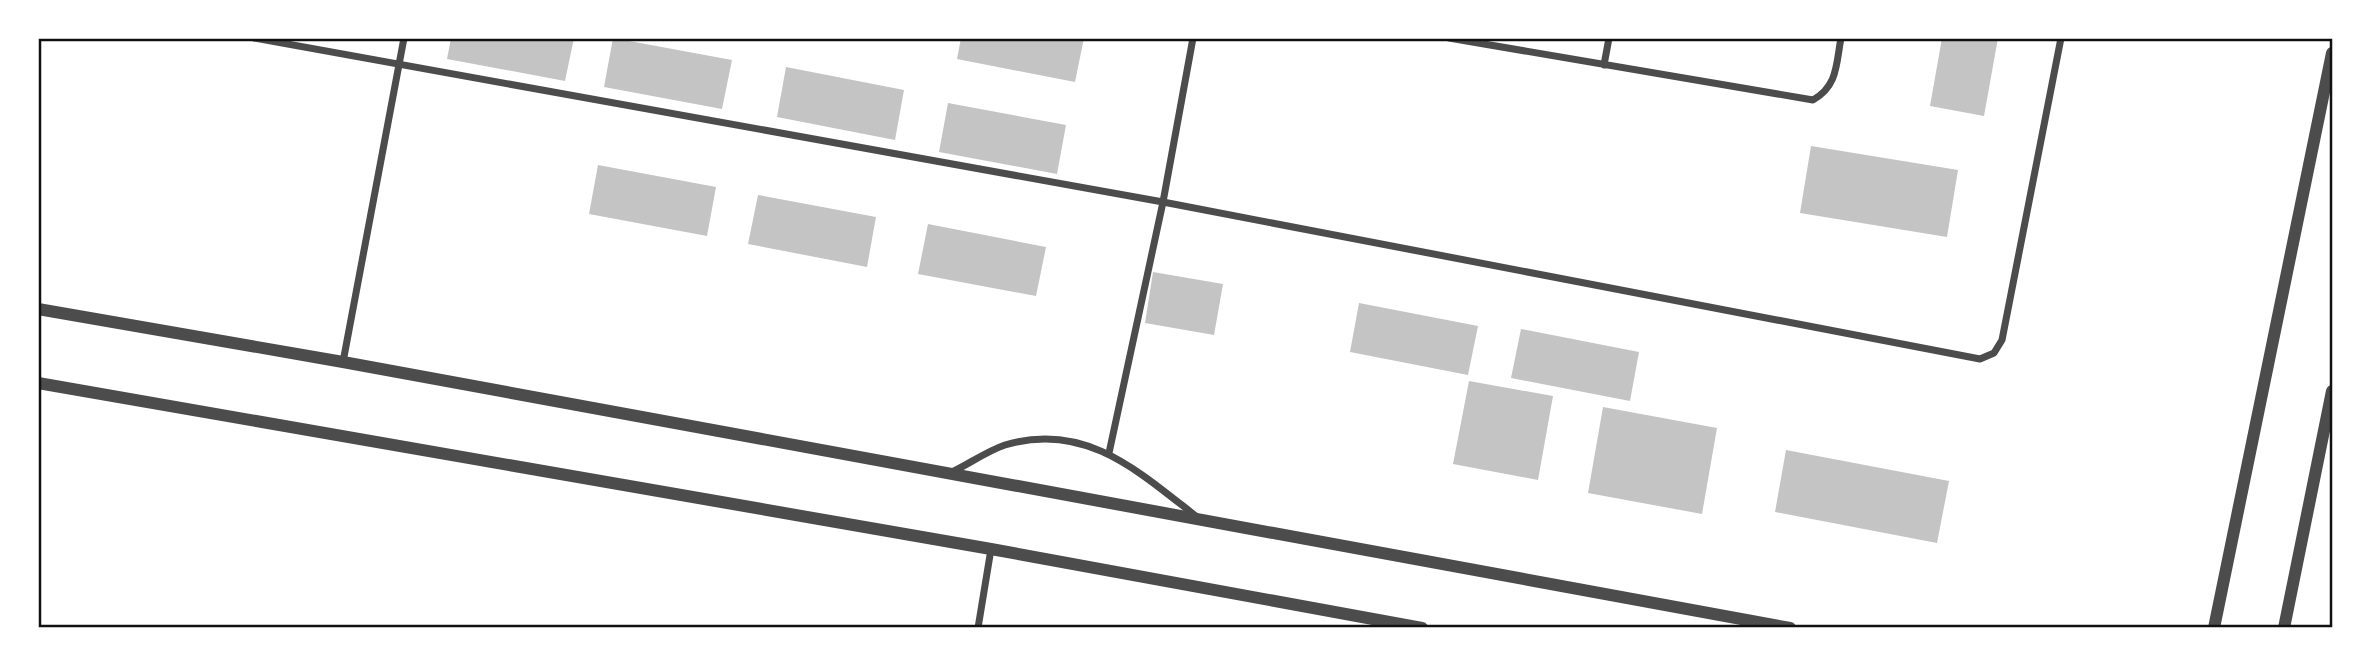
<svg xmlns="http://www.w3.org/2000/svg" width="2371" height="666" font-family="'Noto Sans',sans-serif">
<style>
.building{fill:#c4c4c4}
.lines{fill:none;stroke-linecap:round;stroke-linejoin:round}
.minor{stroke:#4c4c4c;stroke-width:7}
.tertiary{stroke:#4c4c4c;stroke-width:12}
.neatline{fill:none;stroke:#111;stroke-width:2.5}
</style>
<rect width="100%" height="100%" fill="#fff"/>
<path class="building" d="M451 38H574L565 81 447 59Z
M613 38 732 60 722 109 604 87Z
M961 38H1084L1075 82 957 59Z
M1942 38H1998L1984 116 1930 106Z
M786 67 904 90 895 140 777 117Z
M948 103 1066 125 1057 174 939 152Z
M1811 146 1958 170 1947 237 1800 213Z
M598 165 716 187 707 236 589 214Z
M758 195 876 217 867 267 748 244Z
M928 224 1046 247 1036 296 918 274Z
M1153 272 1223 284 1214 335 1145 323Z
M1359 303 1478 326 1468 375 1350 352Z
M1521 329 1639 352 1630 401 1511 378Z
M1469 381 1553 396 1538 480 1453 464Z
M1603 407 1717 428 1702 514 1588 493Z
M1786 450 1949 481 1937 543 1775 512Z"/>
<g class="lines">
<path class="minor" d="M254 38 1163 202 1980 359 1994 353 2002 340 2061 38
M1449 38 1813 100C1838 86 1836 64 1841 38
M1604 65 1609 38
M343 362 404 38
M1109 453 1163 202 1193 38
M952 472C969 464 987 451 1005 445 1085 421 1138 471 1197 517
M978 628 991 549"/>
<path class="tertiary" d="M38 309 343 362 1790 628
M38 383 991 549 1422 628
M2214 628 2332 53
M2284 628 2332 391"/>
</g>
<rect width="2371" height="666" fill="none" stroke="#ffffff" stroke-width="80"/>
<rect x="40" y="40" width="2291" height="586" class="neatline"/>
</svg>
